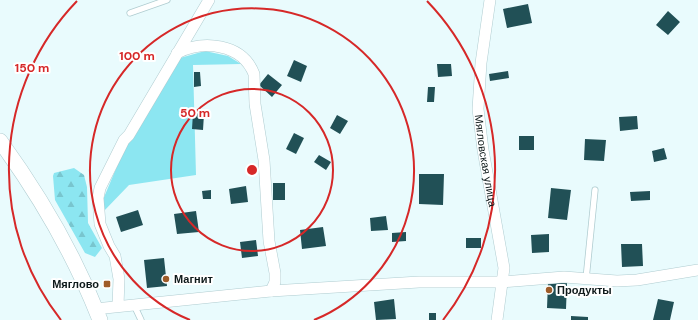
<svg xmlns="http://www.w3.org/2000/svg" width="698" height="320" font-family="'DM Sans',sans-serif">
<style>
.grass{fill:#8ce6f1}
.forest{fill:url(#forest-firs)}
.building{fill:#215056}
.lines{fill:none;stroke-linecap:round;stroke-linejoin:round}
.lane-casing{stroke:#afccd0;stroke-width:7}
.street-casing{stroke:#afccd0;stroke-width:12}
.secondary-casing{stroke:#afccd0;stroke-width:16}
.lane{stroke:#fff;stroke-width:5.5}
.street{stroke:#fff;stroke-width:11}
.secondary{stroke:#fff;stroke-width:15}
.ring{fill:none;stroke:#d62828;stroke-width:2}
.poi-dot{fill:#9e5c29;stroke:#fff;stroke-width:1.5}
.labels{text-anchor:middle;stroke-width:4;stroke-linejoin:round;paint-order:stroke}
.street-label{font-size:11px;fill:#0e191a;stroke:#fff}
.poi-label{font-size:11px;font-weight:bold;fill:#0e191a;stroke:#fff;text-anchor:start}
.centre{fill:#d62828;stroke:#fff;stroke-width:2}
.ring-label{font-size:12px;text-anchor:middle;font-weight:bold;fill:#d62828;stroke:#fff;stroke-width:4;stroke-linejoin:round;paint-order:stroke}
</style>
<defs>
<pattern id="forest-firs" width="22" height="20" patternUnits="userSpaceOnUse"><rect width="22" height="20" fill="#8ce6f1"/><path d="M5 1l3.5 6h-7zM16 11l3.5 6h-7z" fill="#78c5ce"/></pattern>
</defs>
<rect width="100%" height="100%" fill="#e9fbfd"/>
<path class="grass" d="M205 51 228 56 241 64 193 65 196 175 129 185 103 212 102 202 126 145 180 58Z"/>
<path class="forest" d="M74 168 84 175 87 187 88 223 102 248 95 257 85 253 55 200 53 176 54 173Z"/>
<path class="building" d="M528 4 532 23 507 28 503 9Z
M668 11 680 22 668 35 656 25Z
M294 60 307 66 301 82 287 76Z
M437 64H451L452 76 438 77Z
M508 71 509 78 490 81 489 74Z
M194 72H200L201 86 194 87Z
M268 74 282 85 272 97 259 85Z
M428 87H435L434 102H427Z
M193 113 204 114 203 130 192 129Z
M337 115 348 121 340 134 330 128Z
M637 116 638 129 620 131 619 117Z
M294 133 304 138 296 154 286 149Z
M519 136H534V150H519Z
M585 139 606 140 604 161 584 160Z
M664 148 667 159 654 162 652 151Z
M319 155 331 162 326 170 314 162Z
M419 174H444L443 205 419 204Z
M273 183H285V200H273Z
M246 186 248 202 231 204 229 189Z
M551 188 571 190 567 220 548 218Z
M211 190V199H203L202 191Z
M650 191V200L631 201 630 192Z
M138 210 143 225 121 232 116 217Z
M196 211 199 232 177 234 174 214Z
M386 216 388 230 371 231 370 218Z
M323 227 326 246 302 249 300 230Z
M406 232V241L392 242V233Z
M549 234V252L532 253 531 235Z
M466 238H481V248H466Z
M256 240 258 256 242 258 240 242Z
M621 244H642L643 266 622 267Z
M164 258 167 286 147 288 144 260Z
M548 282 567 283 566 309 547 308Z
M394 299 396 319 376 320 374 302Z
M658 299 674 302 670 320H653Z
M429 313H436V320H429Z
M571 316 588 317V320H571Z"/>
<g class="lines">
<defs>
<path id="lane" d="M130 13 167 0
M586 279 595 190
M134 305 141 320"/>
<g id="street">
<path id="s1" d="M490 0 481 63 478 109 483 150 504 268 497 320"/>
<path d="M177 53C203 40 242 43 254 74L255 104 264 160 269 241 275 273V282L271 291"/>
<path d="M118 306 119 279 115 256 109 246 100 224 98 198 100 188 124 140 129 135 209 0"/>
<path d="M95 309 271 291 419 282H502L564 277 617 281 637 280 698 270"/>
</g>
<path id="secondary" d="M0 141C40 196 75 256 100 320"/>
</defs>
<use href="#lane" class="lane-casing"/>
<use href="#street" class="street-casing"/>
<use href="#secondary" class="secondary-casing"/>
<use href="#lane" class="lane"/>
<use href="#street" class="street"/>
<use href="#secondary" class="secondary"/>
</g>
<g class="ring">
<circle cx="252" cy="170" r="81"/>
<path d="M190 320A162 162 0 1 1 314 320"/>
<path d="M61 320A243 243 0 0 1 77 1M427 1A243 243 0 0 1 443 320"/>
</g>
<g class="poi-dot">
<circle cx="166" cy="279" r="4"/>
<rect x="103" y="280" width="8" height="8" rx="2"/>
<circle cx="549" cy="290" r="4"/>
</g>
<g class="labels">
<g class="street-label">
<text dy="4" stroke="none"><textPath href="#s1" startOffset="162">Мягловская улица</textPath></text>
</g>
<g class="poi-label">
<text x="174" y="283">Магнит</text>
<text x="99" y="288" text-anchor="end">Мяглово</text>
<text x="557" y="294">Продукты</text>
</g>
</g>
<circle cx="252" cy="170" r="6" class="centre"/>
<g class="ring-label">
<text x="137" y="60">100 m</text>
<text x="32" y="72">150 m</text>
<text x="195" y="117">50 m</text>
</g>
</svg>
